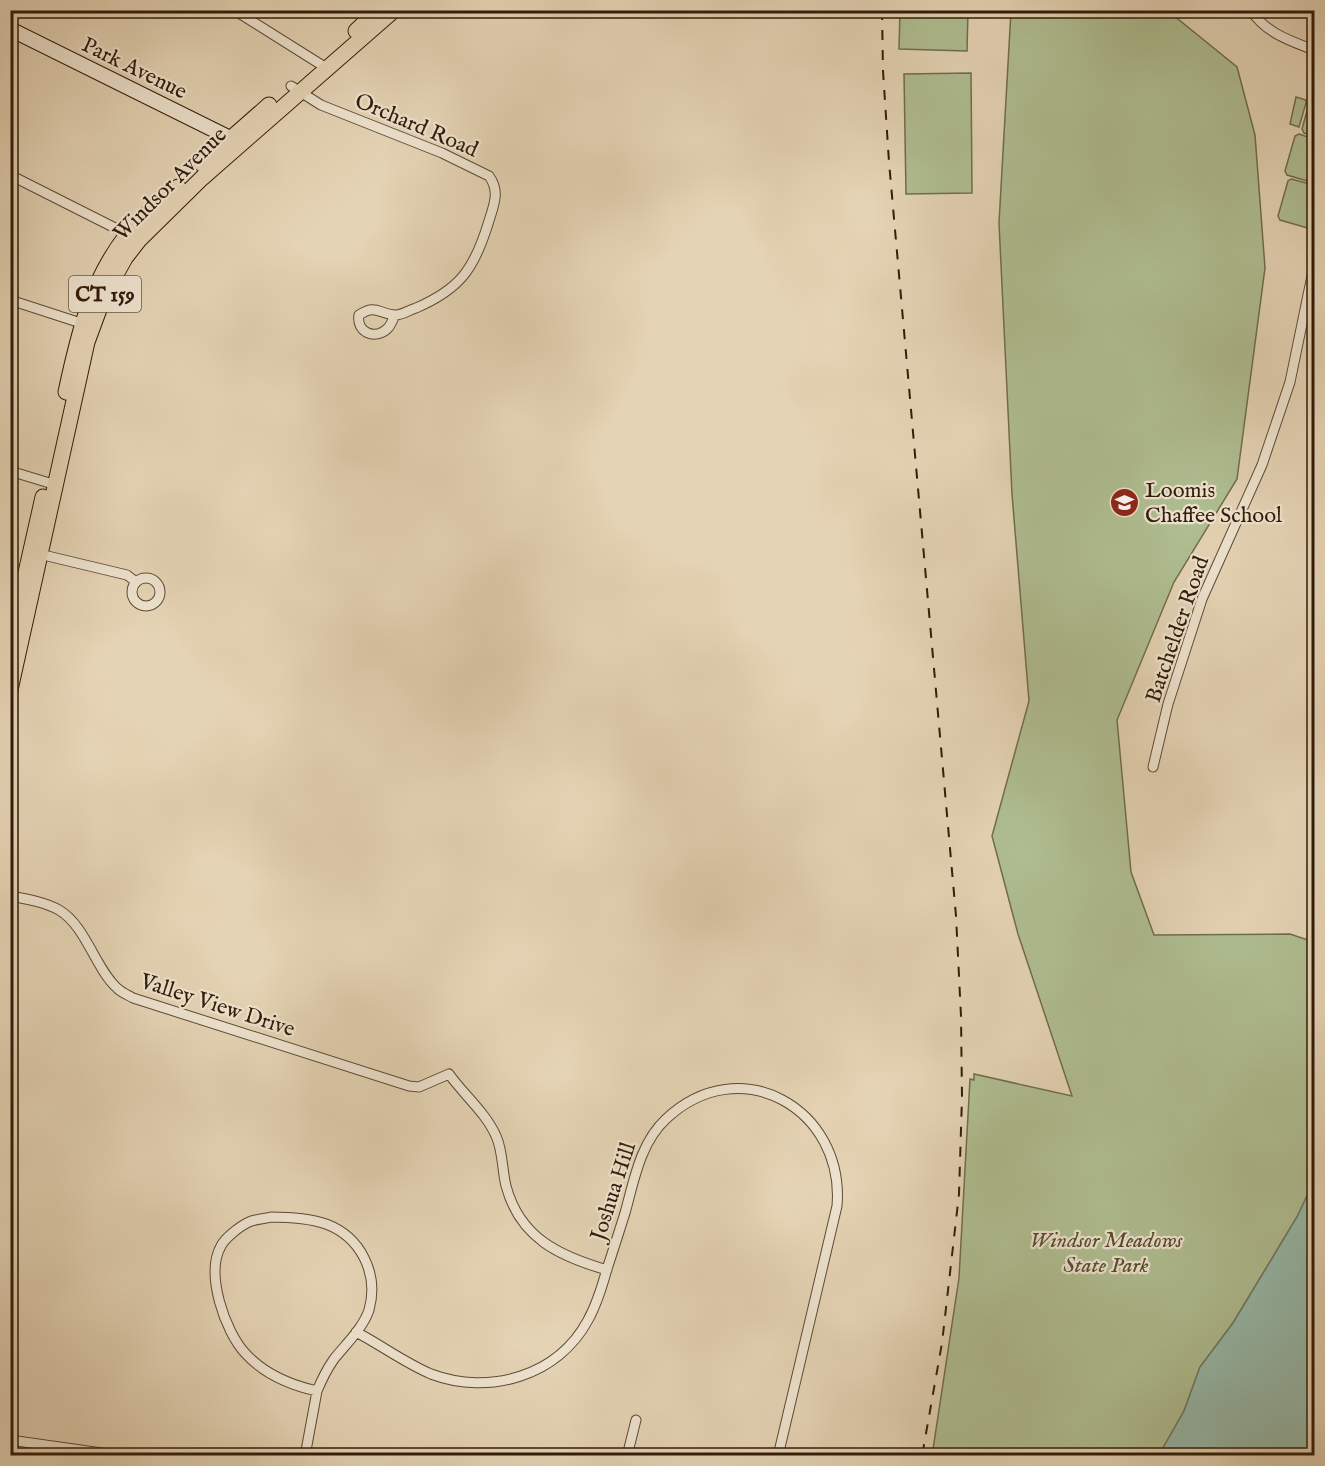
<svg xmlns="http://www.w3.org/2000/svg" width="1325" height="1466" font-family="'IM FELL English',serif">
<style>
.green{fill:#afbe91;stroke:#706d4d;stroke-width:1.5}
.water{fill:#96b9a9;stroke:#6e7a69;stroke-width:1.5}
.lines{fill:none;stroke-linecap:round;stroke-linejoin:round}
.street-casing{stroke:#5e4a34;stroke-width:11}
.secondary-casing{stroke:#311c09;stroke-width:16}
.primary-casing{stroke:#311c09;stroke-width:17}
.street{stroke:#ede2ce;stroke-width:9}
.secondary{stroke:#ede2ce;stroke-width:14}
.primary{stroke:#e4d3b4;stroke-width:15}
.rail{stroke:#311c09;stroke-width:2;stroke-dasharray:10 10;stroke-linecap:butt}
.labels{text-anchor:middle;stroke-width:4.5;stroke-linejoin:round;paint-order:stroke}
.shield{fill:#ede2ce;stroke:#695744;stroke-width:1.5}
.shield-label{font-size:21px;font-weight:bold;fill:#311c09}
.street-label{font-size:22px;fill:#311c09;stroke:#ede2ce}
.poi-label{font-size:22px;fill:#311c09;stroke:#ede2ce;text-anchor:start}
.park-label{font-size:22px;font-style:italic;fill:#574d32;stroke:#ede2ce}
</style>
<rect width="100%" height="100%" fill="#e4d3b4"/>
<filter id="stains"><feTurbulence type="fractalNoise" baseFrequency=".00333" numOctaves="4"/><feColorMatrix values="0 0 0 0 .2 0 0 0 0 .09 0 0 0 0 .02 0 0 0 .5 -.17"/></filter>
<radialGradient id="worn" r=".72"><stop offset=".6" stop-color="#630" stop-opacity="0"/><stop offset="1" stop-color="#630" stop-opacity=".3"/></radialGradient>
<path class="green" d="M900 11H968L967 51 899 49Z
M1011 11H1168L1237 67 1255 135 1265 268 1237 479 1174 582 1117 720 1131 872 1154 935 1290 934 1314 942V1181L1297 1217 1233 1323 1200 1367 1184 1411 1159 1455 932 1456 959 1278 970 1079 974 1080V1074L1072 1096 1018 934 992 836 1029 701 1012 494 999 223Z
M971 73 972 193 906 194 904 74Z
M1312 92 1314 93V136L1304 133 1302 129Z
M1296 97 1306 100V103L1299 127 1290 124Z
M1299 134 1314 139V183L1287 175 1285 171 1295 136Z
M1291 179 1314 185V226L1311 229 1280 220 1278 216 1288 181Z"/>
<path class="water" d="M1314 1181V1455H1159L1184 1411 1200 1367 1233 1323 1297 1217Z"/>
<g class="lines">
<defs>
<path id="street" d="M234 10 328 69
M1251 10C1265 33 1291 41 1314 50
M291 86 321 105 442 153 489 176C501 192 493 207 488 224 474 269 460 289 416 308 409 310 401 316 394 315 378 313 375 304 359 315 356 332 375 341 388 328 391 325 393 319 395 315
M10 175 131 236
M10 300 87 325
M10 471 56 485
M35 553 127 575 136 582
M132 592a14 14 0 1 1 28 0a14 14 0 1 1-28 0Z
M1153 767 1168 704 1202 599 1262 465 1290 382 1314 266
M10 896C27 899 45 902 59 910 86 926 95 968 117 988 122 993 128 995 133 998L409 1086 419 1087 449 1074C464 1095 486 1113 496 1136 503 1151 502 1170 506 1186 520 1238 559 1256 607 1270
M271 1217C290 1217 308 1218 326 1224 361 1237 379 1274 369 1310 363 1328 346 1344 334 1359 327 1369 322 1379 317 1391 290 1385 264 1374 245 1353 225 1331 205 1274 221 1246 225 1238 240 1226 249 1222 255 1219 264 1219 271 1217Z
M356 1332C381 1345 405 1363 431 1374 489 1396 558 1376 588 1320 597 1304 602 1287 607 1269 613 1251 619 1232 625 1213 634 1181 640 1143 666 1119 740 1049 845 1109 837 1206L778 1456
M10 1440 123 1456
M305 1456 317 1391
M627 1456 636 1420"/>
<path id="secondary" d="M10 29 230 138 238 145"/>
<path id="primary" d="M356 31 378 10
M202 164 269 105
M66 392C78 336 91 280 127 235 142 217 161 202 178 187
M12 635 43 497
M10 690 87 342 104 296 125 258 139 240 202 178 394 10"/>
</defs>
<use href="#street" class="street-casing"/>
<use href="#secondary" class="secondary-casing"/>
<use href="#primary" class="primary-casing"/>
<use href="#street" class="street"/>
<use href="#secondary" class="secondary"/>
<use href="#primary" class="primary"/>
<path class="rail" d="M882 10 883 71 889 162 956 916 961 1016 962 1097 959 1194 942 1343 922 1456"/>
</g>
<defs>
<symbol id="school-disc" viewBox="-11 -11 22 22"><circle r="9.5" fill="#8f2418" stroke="#ede2ce"/><path d="M0-5L7-2L0 1L-7-2ZM-4 1L0 2.5L4 1V4Q0 6-4 4Z" fill="#fff"/></symbol>
</defs>
<g fill-rule="evenodd">
<use href="#school-disc" x="1108" y="486" width="33" height="33"/>
</g>
<g class="labels">
<rect class="shield" x="69" y="276" width="72" height="36" rx="4.5"/>
<g class="shield-label">
<text x="105" y="301">CT 159</text>
</g>
<g class="street-label">
<text transform="translate(135 67) rotate(26)" y="8">Park Avenue</text>
<text transform="translate(417 124) rotate(23)" y="8">Orchard Road</text>
<text transform="translate(169 183) rotate(-45)" y="8">Windsor Avenue</text>
<text transform="translate(1176 629) rotate(-71)" y="8">Batchelder Road</text>
<text transform="translate(218 1004) rotate(18)" y="8">Valley View Drive</text>
<text transform="translate(612 1191) rotate(-72)" y="8">Joshua Hill</text>
</g>
<g class="poi-label">
<text x="1145" y="497">Loomis<tspan x="1145" dy="25">Chaffee School</tspan></text>
</g>
<g class="park-label">
<text x="1106" y="1247">Windsor Meadows<tspan x="1106" dy="25">State Park</tspan></text>
</g>
</g>
<rect width="1325" height="1466" fill="none" stroke="#e4d3b4" stroke-width="36"/>
<rect x="12" y="12" width="1301" height="1442" fill="none" stroke="#311c09" stroke-width="3"/>
<rect x="18" y="18" width="1289" height="1430" fill="none" stroke="#311c09" stroke-width="1.5"/>
<rect width="100%" height="100%" filter="url(#stains)"/>
<rect width="100%" height="100%" fill="url(#worn)"/>
</svg>
